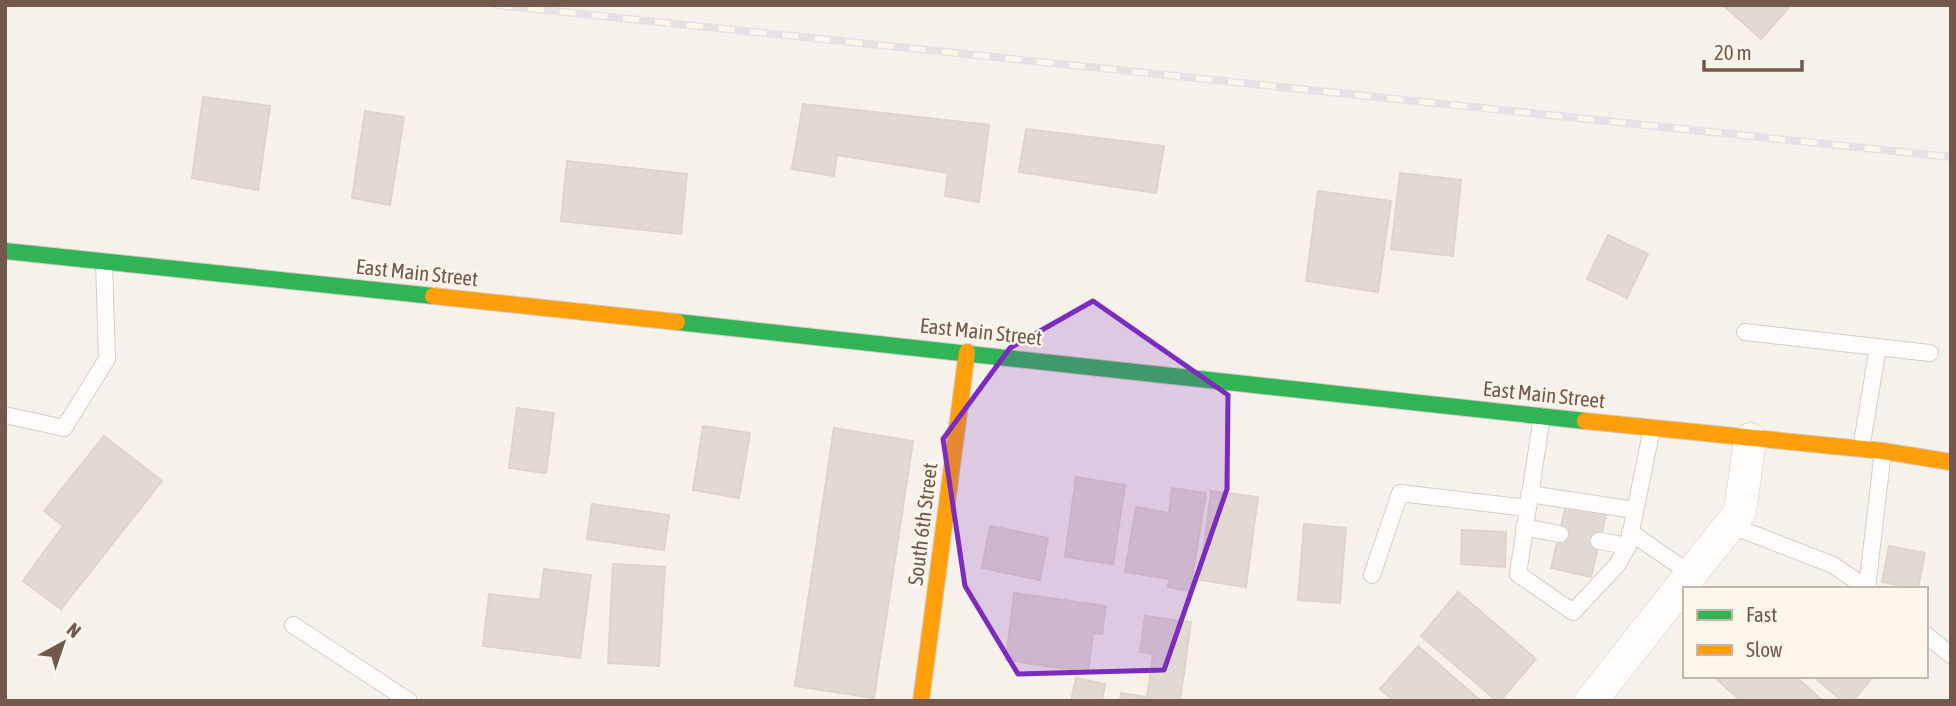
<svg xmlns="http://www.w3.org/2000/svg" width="1956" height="706" font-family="'Asap Condensed',sans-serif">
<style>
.building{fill:#e2d9d2;stroke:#dfd4cc;stroke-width:2}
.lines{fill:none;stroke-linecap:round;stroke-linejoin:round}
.lane-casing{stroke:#d4cec7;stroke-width:18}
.street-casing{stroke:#d4cec7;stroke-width:33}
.fast-casing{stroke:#d5cdc6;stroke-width:18}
.slow-casing{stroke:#d5cdc6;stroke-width:18}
.lane{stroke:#fefdfc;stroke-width:16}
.street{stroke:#fefdfc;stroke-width:32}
.fast{stroke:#30b455;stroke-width:16}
.slow{stroke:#ff9f0a;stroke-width:16}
.rail-casing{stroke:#e4e2e4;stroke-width:8}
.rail{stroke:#fef6eb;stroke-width:5;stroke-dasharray:16;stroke-linecap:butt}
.marked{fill:#7b2cbf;fill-opacity:0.2;stroke:#7b2cbf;stroke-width:5;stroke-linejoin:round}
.labels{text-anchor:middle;stroke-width:5;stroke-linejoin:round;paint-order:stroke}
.street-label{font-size:21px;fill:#73584b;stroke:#fef6eb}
</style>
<rect width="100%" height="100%" fill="#f6f1ea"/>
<path class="building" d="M1723 5H1788L1790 6 1761 39Z
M203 97 270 106 258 190 192 178Z
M803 104 989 125 979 202 945 196 948 173 837 155 834 176 792 169Z
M365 111 404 117 390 205 352 198Z
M1026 129 1164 146 1156 193 1019 172Z
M567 161 687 174 681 234 561 221Z
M1400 173 1461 180 1453 256 1391 249Z
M1318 191 1391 201 1378 292 1306 281Z
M1608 235 1648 254 1627 298 1587 279Z
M517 408 554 413 546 473 509 468Z
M703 426 750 433 739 498 693 490Z
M834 428 913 441 874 698 795 686Z
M104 436 162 481 61 609 23 581 63 526 44 511Z
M1076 477 1125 485 1113 564 1065 557Z
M1172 488 1206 493 1190 591 1168 587 1170 579 1125 572 1136 507 1169 513Z
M1211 491 1258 497 1246 587 1200 580Z
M592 504 669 515 664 550 587 539Z
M1566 505 1606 515 1591 577 1551 568Z
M1304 524 1346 528 1340 603 1298 600Z
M990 526 1048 538 1040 580 982 568Z
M1462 530 1506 532 1505 567 1461 564Z
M1889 546 1925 553 1918 589 1882 582Z
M613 564 665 567 659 666 608 663Z
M544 569 591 575 580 658 483 646 489 594 540 600Z
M1458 592 1536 659 1500 701H1497L1421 636Z
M1014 593 1106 606 1102 634 1093 633 1088 672 1006 660Z
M1145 616 1191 622 1180 701H1120L1121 693 1147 697 1153 654 1140 652Z
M1418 646 1481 701H1394L1380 689Z
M1713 676H1795L1823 701H1741Z
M1813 676H1874L1853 701H1842Z
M1076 678 1105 684 1102 701H1071Z"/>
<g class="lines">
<defs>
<path id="lane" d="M1745 332 1930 353
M5 415 64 428 107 359 104 262
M1542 416 1518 574 1573 612 1617 565 1628 546 1652 428
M1861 449 1878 347
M1529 494 1635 510
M1730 525 1833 565 1868 589
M1524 527 1560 534
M1630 532 1691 574
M1599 541 1628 546
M1372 575 1400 493 1527 508
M1867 588 1883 451
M293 625 409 701
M1926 635 1951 655"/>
<path id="street" d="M1591 701 1740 512 1750 439"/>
<path id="fast" d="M5 251 433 296
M677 322 1585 421"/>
<path id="slow" d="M433 296 677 322
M1585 421 1883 451 1951 462
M921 701 967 352"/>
</defs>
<use href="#lane" class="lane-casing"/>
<use href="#street" class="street-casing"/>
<use href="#fast" class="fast-casing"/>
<use href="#slow" class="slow-casing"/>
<use href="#lane" class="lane"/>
<use href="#street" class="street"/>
<use href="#fast" class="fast"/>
<use href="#slow" class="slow"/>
<defs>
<path id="rail" d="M496 5 1951 157"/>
</defs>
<use href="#rail" class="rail-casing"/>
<use href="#rail" class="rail"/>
</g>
<path class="marked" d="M1093 301 1228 395 1227 489 1164 670 1018 674 965 586 943 439 1010 348Z"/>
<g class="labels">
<g class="street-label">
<text transform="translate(417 273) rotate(6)" y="7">East Main Street</text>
<text transform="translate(981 332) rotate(6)" y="7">East Main Street</text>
<text transform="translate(1544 395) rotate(6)" y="7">East Main Street</text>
<text transform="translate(923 524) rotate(-83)" y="7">South 6th Street</text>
</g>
</g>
<rect width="1956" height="706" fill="none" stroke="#73584b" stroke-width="14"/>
<rect x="1683" y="587" width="245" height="91" fill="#fef6eb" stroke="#c6b7ab" stroke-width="2"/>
<rect x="1697" y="610" width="35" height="10" fill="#30b455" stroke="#c6b7ab" stroke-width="2"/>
<text x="1746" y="622" font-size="21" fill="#73584b">Fast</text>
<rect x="1697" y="645" width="35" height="10" fill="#ff9f0a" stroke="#c6b7ab" stroke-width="2"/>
<text x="1746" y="657" font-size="21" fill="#73584b">Slow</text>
<g transform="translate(63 643) rotate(40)" stroke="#fef6eb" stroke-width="5" paint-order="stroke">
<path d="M0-5L12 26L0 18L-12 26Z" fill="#73584b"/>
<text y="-10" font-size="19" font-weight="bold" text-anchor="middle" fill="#73584b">N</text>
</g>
<path d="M1704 60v10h98v-10" fill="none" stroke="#73584b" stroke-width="3.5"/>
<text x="1714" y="60" font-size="21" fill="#73584b" stroke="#fef6eb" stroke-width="5" paint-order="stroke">20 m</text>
</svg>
